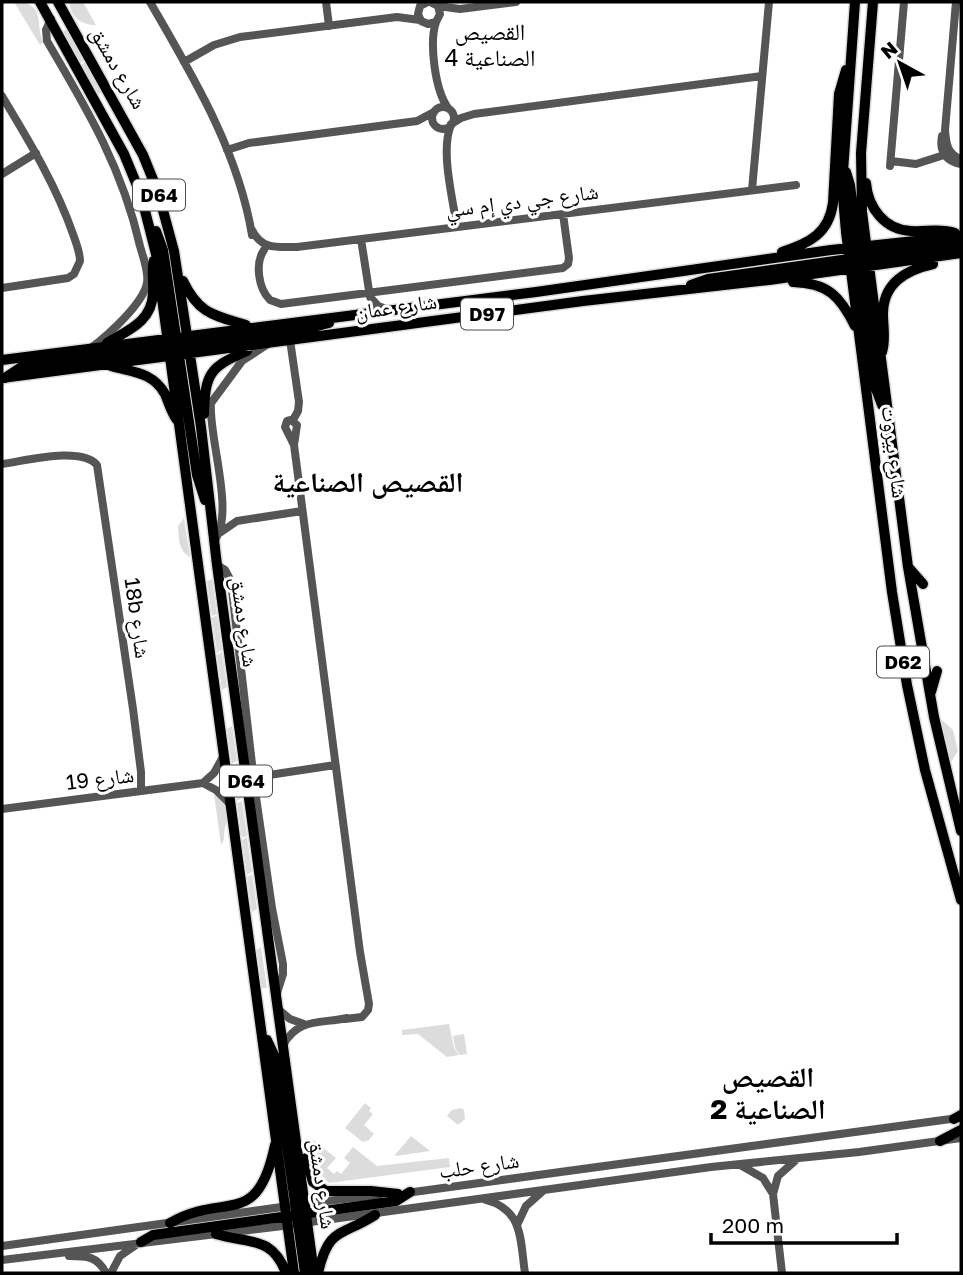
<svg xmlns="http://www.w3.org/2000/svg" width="963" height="1275" font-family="'Golos Text','Noto Naskh Arabic',sans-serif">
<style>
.green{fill:#dcdcdc}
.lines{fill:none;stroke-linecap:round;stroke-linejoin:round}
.major-casing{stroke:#dbdbdb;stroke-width:13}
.minor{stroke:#555;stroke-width:8}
.major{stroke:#000;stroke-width:10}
.labels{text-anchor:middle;stroke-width:6;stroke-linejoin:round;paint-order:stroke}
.shield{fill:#fff;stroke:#4c4c4c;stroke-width:2}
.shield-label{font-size:19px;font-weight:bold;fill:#000}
.street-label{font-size:21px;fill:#000;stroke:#fff}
.neighbourhood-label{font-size:23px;fill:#000;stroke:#fff}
.district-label{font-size:28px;font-weight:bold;fill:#000;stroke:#fff}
</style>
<rect width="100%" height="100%" fill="#fff"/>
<path class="green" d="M14 2C48 2 34 26 44 42L40 45Z
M69 2H83L96 25C80 25 71 17 69 2Z
M67 29 85 60 79 63 62 32Z
M86 62 103 92 97 95 80 65Z
M184 518 190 557C178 550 179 539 178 526Z
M212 579 217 614 212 616 207 581Z
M217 615 222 650 217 653 212 618Z
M222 652 227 687 222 690 217 655Z
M940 720H942L953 730 958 751 951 762Z
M232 726 237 761 232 764 227 729Z
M237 763 242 798 237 801 232 766Z
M214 794C227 803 229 814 225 828 223 836 226 838 221 845Z
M242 801 247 836 242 838 237 803Z
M247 837 252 872 247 875 242 840Z
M252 874 257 909 252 912 247 877Z
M261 947 267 988H262L257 950Z
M449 1024 454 1048 459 1055 447 1057 418 1034 402 1035V1030Z
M464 1034 467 1054 460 1055 455 1048 453 1036Z
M365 1103 371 1108 369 1111 373 1114 364 1125 374 1134 369 1140 363 1142 345 1128Z
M461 1108 464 1110 465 1119 458 1125 447 1116 452 1110Z
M411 1136 430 1151 396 1156 395 1155Z
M312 1139 336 1158 327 1168 334 1174 337 1171 341 1174 350 1163 344 1158 353 1147 377 1166 449 1158 450 1167 329 1183 316 1170Z"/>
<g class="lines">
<defs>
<path id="major" d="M40 2 124 154 141 195 156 254 294 1273
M58 2 143 155 158 192 174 251 201 427 217 565 314 1273
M855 2 842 186 846 232 892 592 907 685 925 770 961 900
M873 2 861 153 862 212 908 567 934 717 961 831
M846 172 850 185 876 389 882 405
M866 183C868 208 885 230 911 231 927 232 940 228 955 233
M156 231 163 250 197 475 205 500
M782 252C810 243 829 233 833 203L839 94 846 70
M183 281C199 314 213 315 246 325
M793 282C828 283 840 296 855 326
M691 285 708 279 961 243
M107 343C128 330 152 322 153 293 154 281 151 271 154 260
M882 352C886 339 883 327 883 314 883 283 906 270 933 264
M2 360 536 292 831 250 961 236
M111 366C132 372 153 372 165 394 169 403 171 412 177 420
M2 378 583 301 769 280 961 253
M5 378 23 366 306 329 329 323
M204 414C205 373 210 367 247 351
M909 568 923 584
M931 692 937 671
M267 1040 274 1055 305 1273
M954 1119 961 1115
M940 1141 961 1130
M306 1158 313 1182 326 1191H371L398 1194
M170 1223C225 1191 257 1231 275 1145
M216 1234C248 1244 272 1235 286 1273
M141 1242 153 1235 396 1201 410 1192
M318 1273C329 1226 341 1237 375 1215"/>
</defs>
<use href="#major" class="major-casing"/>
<path class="minor" d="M150 2C192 75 238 150 252 235
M326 2 329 26
M428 2 420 6 418 14 421 21 428 24 436 22 440 14 438 6 430 2
M956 2 945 130C946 143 947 154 961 159
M438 6 460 9 516 2
M51 19 46 30 47 41C87 109 122 167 140 246 143 257 149 272 147 283 143 304 108 335 91 348
M436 22C429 43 435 90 448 108
M184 62 214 45 240 37 397 17 420 20
M2 96C29 141 56 185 73 234 76 243 80 252 80 261L74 274 68 278 2 288
M432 118a11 11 0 1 1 22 0a11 11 0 1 1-22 0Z
M451 124 461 118 474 114 762 76
M451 125C440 150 453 200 457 227
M942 136C939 151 946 162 961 164
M227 150 249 143 417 121 434 112
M891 161 916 164 944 155
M890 166 904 2
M2 174 36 153
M752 190 769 2
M252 230C262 250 277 247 297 247L796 185
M361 239 370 297 378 306 390 310
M264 250C255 263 258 288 270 300L281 304 563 268 568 264 569 258 563 214
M290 340 299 402 298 411 293 420
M291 420 297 425 294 445 285 427 287 421Z
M294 445 360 952 369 1004 368 1010 362 1017 345 1019
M2 464C25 461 81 446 97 465L133 709 141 772V791
M221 532 237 521 302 511
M214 541C236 515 208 436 211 403L242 361 268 344
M217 565 225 570 231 581 255 790 272 908 283 964V974L276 996
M203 783 214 773 224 755
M255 790 262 780 269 775 335 765
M2 809 203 783 216 790 230 804
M278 1009 290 1019 304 1024
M283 1045C299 1017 321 1024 347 1018
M742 1166 763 1178 773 1194
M406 1193 958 1118
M486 1200C524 1210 520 1241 525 1273
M301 1204 379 1195
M303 1223 711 1167 859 1152 961 1138
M518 1223 526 1206 544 1190
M2 1246 289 1206
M69 1256C87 1256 97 1256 106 1273
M2 1260 291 1225
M111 1273 120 1256 139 1243
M782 1273 773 1194 778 1176 796 1160"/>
<use href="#major" class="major"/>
</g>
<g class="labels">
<g class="shield">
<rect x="133" y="179.5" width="52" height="31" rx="5"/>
<rect x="461" y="298.5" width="52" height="31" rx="5"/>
<rect x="877" y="646.5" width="52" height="31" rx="5"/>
<rect x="220" y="765.5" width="52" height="31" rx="5"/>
</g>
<g class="shield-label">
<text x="159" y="202">D64</text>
<text x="487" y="321">D97</text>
<text x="903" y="669">D62</text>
<text x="246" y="788">D64</text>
</g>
<g class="street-label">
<text transform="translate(118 68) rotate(60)" y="7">شارع دمشق</text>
<text transform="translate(522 201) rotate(-7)" y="7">شارع جي دي إم سي</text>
<text transform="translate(396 307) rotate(-8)" y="7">شارع عمان</text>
<text transform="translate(894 452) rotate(83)" y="7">شارع بيروت</text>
<text transform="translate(137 618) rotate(82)" y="7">18b شارع</text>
<text transform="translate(244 622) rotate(82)" y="7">شارع دمشق</text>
<text transform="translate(100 779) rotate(-7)" y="7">شارع 19</text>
<text transform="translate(479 1166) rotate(-8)" y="7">شارع حلب</text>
<text transform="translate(322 1184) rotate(82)" y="7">شارع دمشق</text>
</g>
<g class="neighbourhood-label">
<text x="490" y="40">القصيص<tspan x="490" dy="26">الصناعية 4</tspan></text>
</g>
<g class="district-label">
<text x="368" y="492">القصيص الصناعية</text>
<text x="768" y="1087">القصيص<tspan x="768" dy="32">الصناعية 2</tspan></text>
</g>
</g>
<rect width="963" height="1275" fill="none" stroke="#000000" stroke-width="7"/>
<g transform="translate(900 63) rotate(320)" stroke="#ffffff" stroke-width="5" paint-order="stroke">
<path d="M0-5L12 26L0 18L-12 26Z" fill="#000000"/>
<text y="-10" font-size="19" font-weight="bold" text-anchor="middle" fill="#000000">N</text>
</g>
<path d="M711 1233v10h186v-10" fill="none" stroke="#000000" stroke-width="3.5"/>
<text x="722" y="1233" font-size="21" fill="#000000" stroke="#ffffff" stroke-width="5" paint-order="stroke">200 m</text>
</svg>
